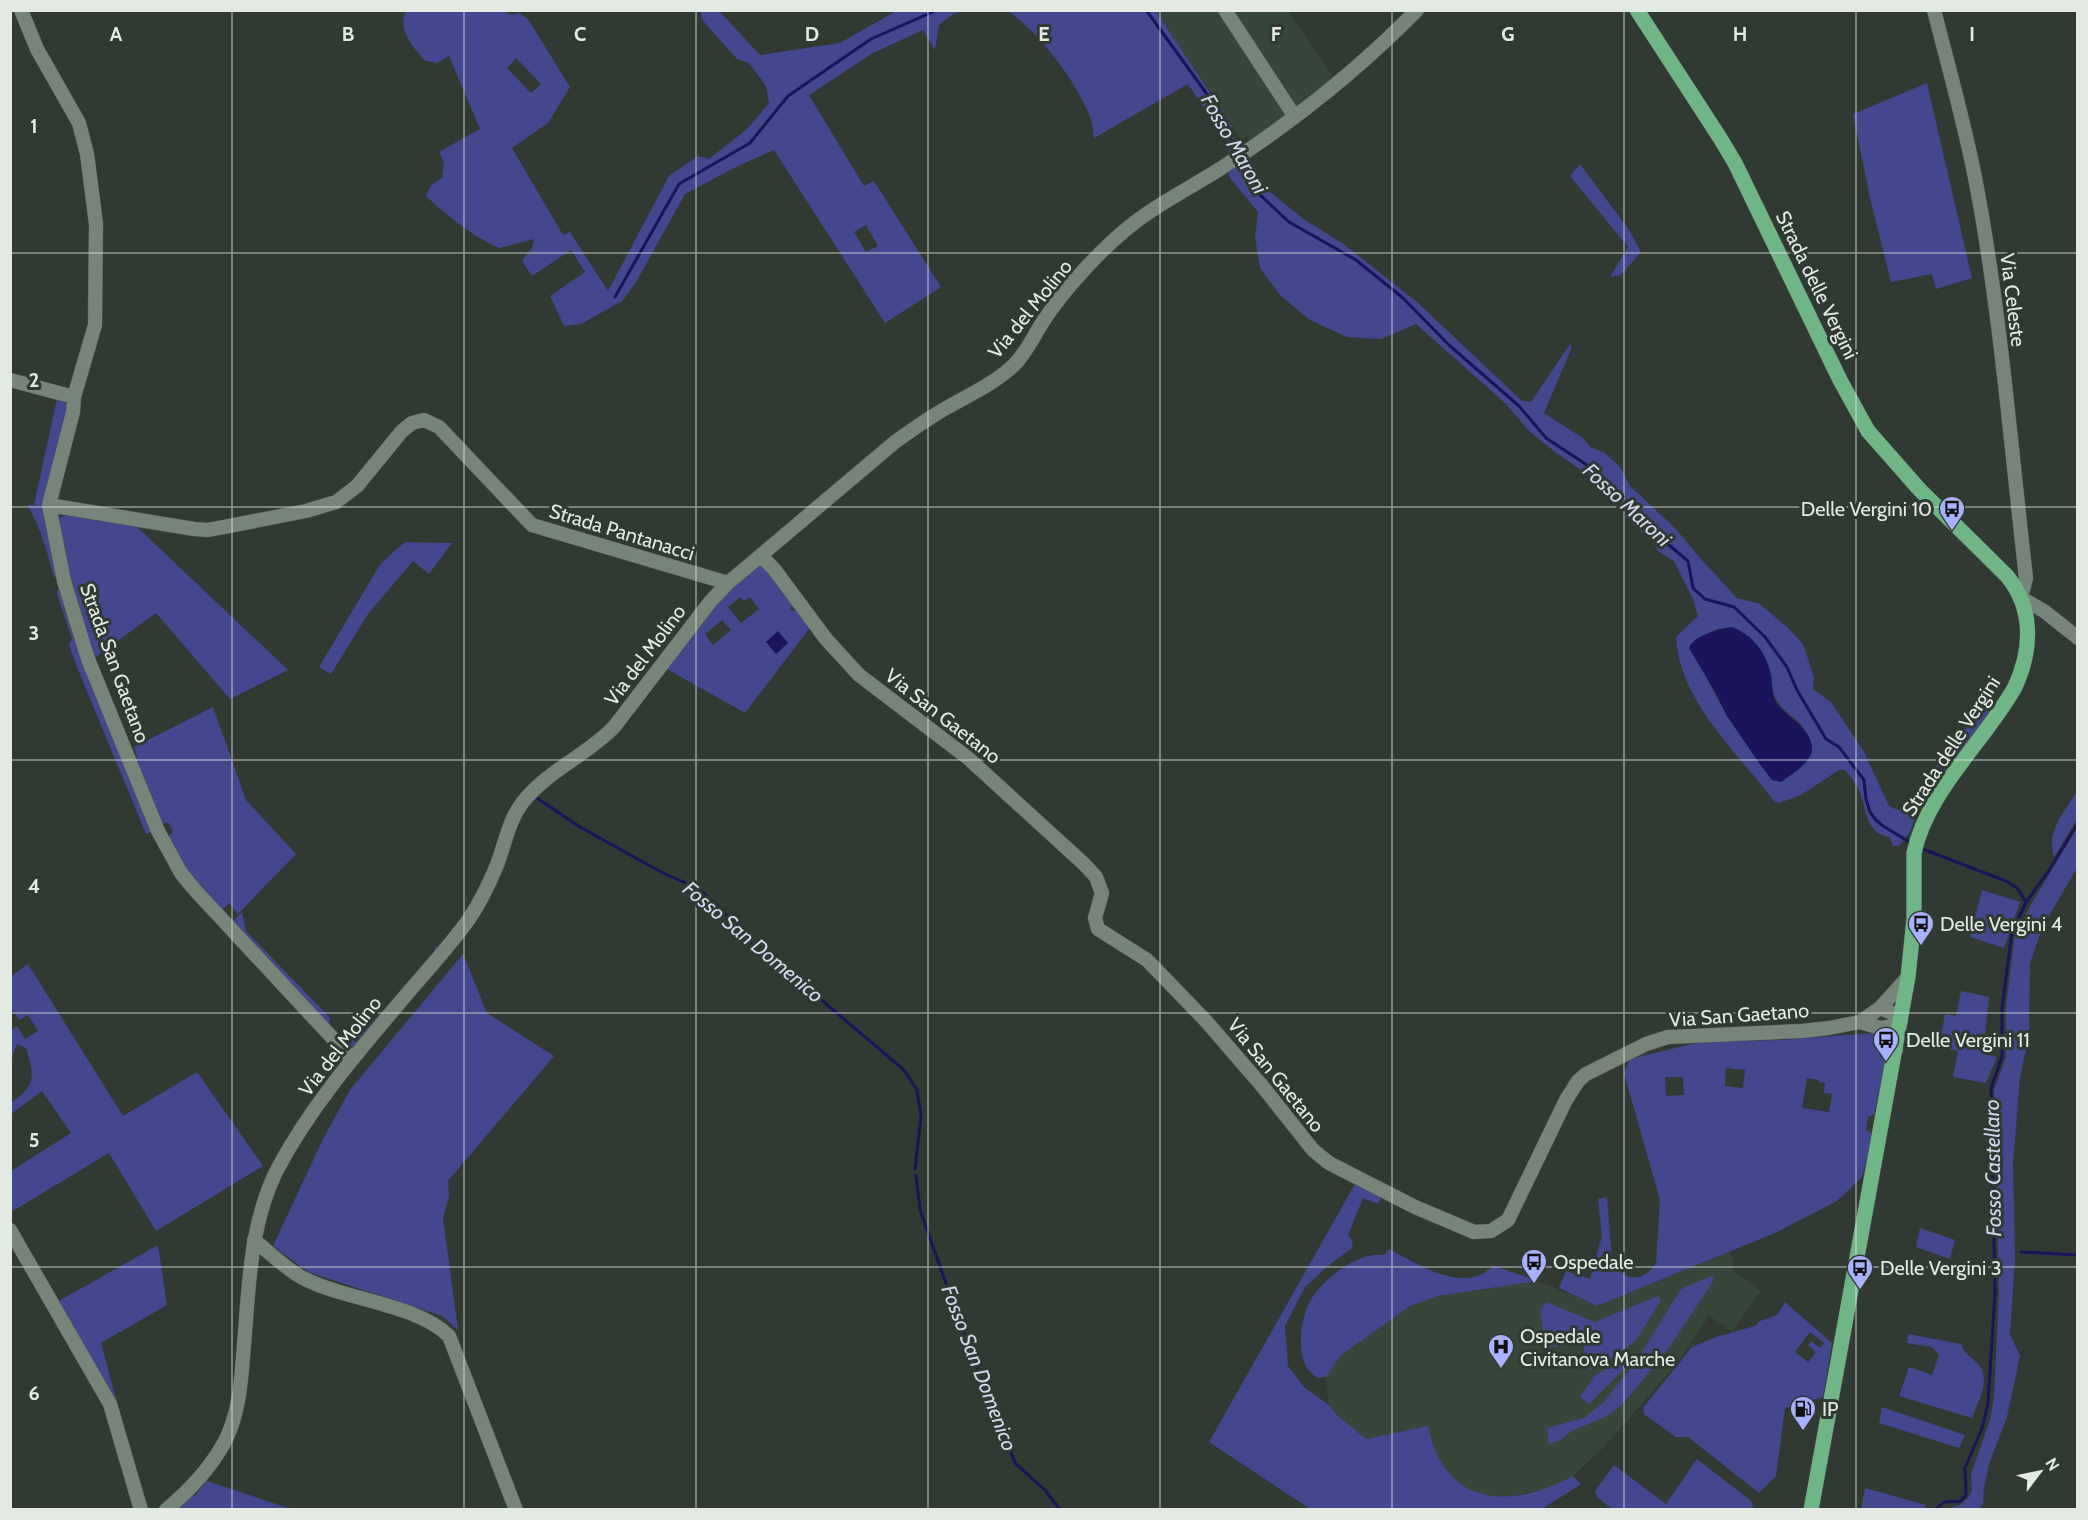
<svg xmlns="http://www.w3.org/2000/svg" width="2088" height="1520" font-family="Cabin,sans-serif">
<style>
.built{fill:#37463a}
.green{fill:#42478e;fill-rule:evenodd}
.water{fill:#1a145a}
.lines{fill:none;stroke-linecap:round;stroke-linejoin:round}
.stream{stroke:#1a145a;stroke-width:3}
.minor-casing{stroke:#4c554f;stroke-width:15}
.major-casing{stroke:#4c554f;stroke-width:16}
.minor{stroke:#77847a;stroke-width:14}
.major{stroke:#70b585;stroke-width:15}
.grid{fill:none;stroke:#e3eae4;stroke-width:1.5;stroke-opacity:0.55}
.labels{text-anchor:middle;stroke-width:6;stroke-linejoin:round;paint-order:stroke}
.street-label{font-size:20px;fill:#e3eae4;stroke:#303a32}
.poi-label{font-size:20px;fill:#e3eae4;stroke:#303a32;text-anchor:start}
.water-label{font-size:21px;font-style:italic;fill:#d3d7ec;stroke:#303a32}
.grid-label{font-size:20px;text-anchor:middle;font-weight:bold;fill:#e3eae4;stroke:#303a32;stroke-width:6;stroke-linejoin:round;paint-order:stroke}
</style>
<rect width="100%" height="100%" fill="#303a32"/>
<path class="built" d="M1156 11H1291L1289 13 1335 79 1251 143 1247 137 1242 140Z
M1729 1252 1734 1260 1732 1270 1761 1291 1732 1331 1709 1316 1678 1362 1604 1447 1573 1476 1553 1487 1512 1496 1494 1497 1477 1493 1459 1484 1445 1469 1432 1448 1428 1427 1366 1439 1338 1416 1329 1405 1326 1377 1340 1356 1410 1306 1438 1296 1538 1281 1598 1306Z"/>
<path class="green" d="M406 10 503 11 511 15 519 13 528 19 570 87 548 123 512 148 563 235 570 232 608 291 669 176 698 156 709 159 747 129 769 103 766 86 749 63 737 59 703 21 700 11H719L760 55 840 43 896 11H963L953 14 939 25 935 50 923 30 873 53 809 95 864 186 874 181 941 287 885 323 774 150 736 167 685 194 635 284 622 301 581 324 564 326 550 296 585 272 571 250 532 276 522 261 532 248 534 239 499 248C468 233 451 219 426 196L431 185 442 178 444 163 439 152 480 129 449 56 437 63 425 61C413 46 397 31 406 10ZM516 58 541 84 531 93 507 68ZM866 225 878 246 866 252 854 232Z
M1008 11H1156L1232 126 1230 132 1240 148 1244 149 1253 163 1259 177 1269 191 1302 218 1345 245 1417 302 1522 401 1531 402 1570 344 1572 347 1544 413 1583 438 1590 447 1605 453 1621 468 1630 486 1675 528 1700 558 1737 598 1760 604 1787 627 1803 644 1814 677 1813 689 1831 702 1864 752 1889 806 1898 810 1908 807 1946 751 1982 709 1990 711 1945 771 1914 820 1910 832 1899 846H1893L1889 837C1865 833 1867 809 1859 790 1856 783 1850 776 1845 770H1839L1801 795 1779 803 1774 801C1737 752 1679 701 1676 637L1698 616 1693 599 1674 561 1658 551 1651 538 1634 526 1621 504 1598 482 1555 452 1529 431 1505 403 1416 324 1381 339 1347 337 1310 320 1280 295 1260 268 1255 238 1258 212 1230 178 1225 160 1229 152 1227 142 1188 84 1094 138C1093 132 1093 125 1091 119 1077 82 1040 33 1008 11ZM1719 628 1771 677C1772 716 1801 712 1809 739 1811 743 1811 749 1812 753L1793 774 1772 780 1727 716 1707 679 1709 634Z
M1927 83 1972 278 1936 289 1932 274 1891 282 1870 198 1853 114Z
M1580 164 1629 230 1641 252 1621 275 1610 277 1628 247 1570 176Z
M57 399 65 402 67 410 43 506 59 576 54 577C47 552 41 527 27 505H34Z
M72 512 135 525 288 670 230 699 156 613 93 659 69 581 56 519Z
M405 542 452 543 429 574 413 561 368 614 331 674 319 667 381 563Z
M764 564 793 606 790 608 793 611 799 607 812 625 745 713 665 668C692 634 723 583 764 564ZM740 597 744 601 750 597 759 609 741 623 728 607ZM722 620 731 630 713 645 705 634Z
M63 588 154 831 146 834 77 667 69 645 72 639 57 594 58 589Z
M213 707 246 800 296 854 238 914 229 903 222 910 189 874 167 837 173 832 169 823 160 824 135 759 137 756 134 747Z
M2077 791V819L2054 857C2046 831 2064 813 2077 791Z
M2077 828V868L2043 926 2030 963 2029 1037 2020 1077 2013 1164 2015 1257 2010 1334 2020 1356 2007 1417 1989 1464 1984 1487 1983 1504 1979 1509H1945L1960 1505 1968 1498 1972 1491 1971 1474 1990 1420 1994 1396 1999 1294 1994 1090 2006 1057V1008L2014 940 2030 906Z
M1982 890 2020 902 2004 948 1970 937Z
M242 912 246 931 330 1018 329 1027 232 922Z
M436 944 438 950 354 1050 337 1034C348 1032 353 1036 365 1031L427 960 434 952Z
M463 954 487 1013 554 1056 448 1181 449 1196 443 1218 458 1330 442 1316 308 1272 273 1246 323 1139 350 1090Z
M28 964 123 1116 197 1072 263 1166 156 1231 109 1153 11 1212V1171L71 1133 42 1091 11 1114V1103C36 1085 35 1077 26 1048L17 1044 11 1060V1031L17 1026 25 1039 38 1031 28 1015 19 1020 13 1011 11 1012V976Z
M1961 991 1989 997 1983 1054 1997 1057 1986 1083 1953 1077 1958 1051 1939 1047 1945 1014 1956 1016Z
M1875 1033 1883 1040 1886 1057 1874 1115 1868 1117 1866 1130 1873 1134 1862 1177 1837 1201 1775 1233 1597 1306 1559 1288 1566 1271 1590 1279 1602 1236 1598 1199 1607 1197 1612 1259C1621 1282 1643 1284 1656 1263L1660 1200 1624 1073 1630 1059 1700 1042 1778 1040ZM1726 1068 1745 1070 1743 1088 1725 1086ZM1665 1077H1683L1684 1095 1666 1096ZM1807 1078 1819 1080V1082L1825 1083 1824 1093 1832 1094 1829 1112 1802 1108Z
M1355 1184 1382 1196 1378 1204 1363 1198 1348 1235 1353 1242 1351 1249 1329 1265 1305 1287 1285 1326 1288 1366 1305 1388 1329 1405 1338 1416 1366 1439 1428 1426C1444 1507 1511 1510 1573 1476L1581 1484 1542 1509H1310L1209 1442Z
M1920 1228 1955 1240 1950 1259 1916 1247Z
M158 1245 167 1305 101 1343 119 1410 57 1302Z
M1389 1249C1414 1262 1448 1285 1478 1276 1484 1274 1489 1269 1494 1266L1538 1281 1438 1296 1410 1306 1340 1356 1326 1377 1317 1378C1314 1375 1309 1371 1307 1368 1296 1350 1301 1311 1314 1295 1329 1275 1358 1252 1384 1255Z
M1714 1275 1712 1283 1666 1352 1620 1407 1603 1418 1573 1430 1559 1441 1549 1444 1547 1428 1584 1418 1603 1403 1637 1360 1681 1289Z
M1658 1296 1661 1301 1636 1340 1610 1360 1588 1370 1583 1342 1546 1348 1540 1311 1546 1302 1595 1322Z
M1785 1302 1832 1343 1823 1397 1785 1408 1776 1476 1759 1493 1688 1437H1676L1644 1414 1643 1408 1692 1347 1716 1337 1755 1326 1760 1321 1777 1315ZM1810 1332 1824 1343 1820 1348 1811 1341 1808 1345 1816 1352 1808 1362 1795 1352Z
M1908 1334 1961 1344C1966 1356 1971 1356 1979 1365 1991 1382 1978 1401 1972 1418L1899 1396 1909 1367 1932 1375 1939 1355 1932 1347 1907 1343Z
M1624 1358 1628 1361 1621 1372 1589 1404 1580 1397 1594 1376Z
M1882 1407 1965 1435 1959 1448 1879 1423Z
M1697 1459 1750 1500 1753 1505 1751 1509H1612L1597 1497 1595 1491 1614 1465 1666 1504Z
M207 1481 282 1506 294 1509H178L196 1494Z
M1865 1488 1926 1505 1924 1509H1861Z"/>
<path class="water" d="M1732 627C1753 635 1766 652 1771 675 1773 684 1771 694 1776 702 1786 717 1813 729 1812 749 1811 763 1791 775 1781 782L1772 780 1759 763 1727 716 1715 692 1689 648C1693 636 1720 628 1732 627Z
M778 631 788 643 776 654 766 642Z"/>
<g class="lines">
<path class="stream" d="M1146 10 1217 108 1237 152
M1241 161 1258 193 1289 222 1356 260 1403 298 1449 345 1519 406 1546 438 1599 473 1651 530 1688 561 1693 588 1705 599 1734 607 1765 637 1787 667 1797 690 1826 739 1839 747 1864 780 1866 799 1870 812 1876 820 1883 826 1911 843
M615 297 679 184 750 143 788 96 871 39 937 10
M534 796 580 827 663 873 697 888 720 908 758 952 785 969 904 1070 917 1090 921 1116 915 1169
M1920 848 2006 881 2017 888 2026 902
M916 1175 920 1210 959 1320 1015 1463 1046 1491 1060 1510
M2021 1252 2078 1255
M1935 1510 1944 1502 1961 1501 1966 1495 1965 1468 1982 1428 1988 1403 1995 1293 1991 1088 2002 1057V1008L2012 932 2026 902 2048 872 2078 823"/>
<defs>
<path id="minor" d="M21 10 37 49 79 123 87 154 96 224 95 325 74 397 73 412 49 505 64 581 88 659 158 831 181 873 194 889 352 1059
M1225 10 1295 117
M1934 10C1949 69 1966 128 1977 188 2001 317 2011 448 2026 578L2021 598 2044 611 2078 638
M10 380 74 397
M49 505 194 529 208 530 224 527 306 511 336 502 357 486 402 431 412 423 424 420 439 427 532 525 728 583
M761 556 774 569 826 639 859 675 968 758 1084 864 1096 877 1102 893 1095 918 1098 929 1147 960 1206 1021 1263 1087 1313 1150 1329 1163 1415 1207 1474 1232 1491 1231 1508 1220 1566 1100 1578 1081 1586 1074 1646 1044 1668 1037 1802 1031 1829 1028 1860 1022 1880 1008 1908 977
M1880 1008 1890 1012 1901 1020 1891 1026 1881 1028
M1860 1022 1881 1028 1896 1050
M10 1230 110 1404 141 1510
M254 1240C268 1251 289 1272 305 1279 345 1300 417 1304 449 1336L516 1510
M166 1510C189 1491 209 1470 224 1443 238 1417 241 1386 243 1356 249 1294 248 1226 278 1168 313 1102 364 1045 412 988 431 966 452 943 469 919 480 903 489 884 497 865 506 841 509 817 527 797 553 768 588 754 614 727L710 602 728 583 895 442C913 429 930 417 948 407 971 394 995 383 1014 365 1027 352 1034 335 1044 320 1065 288 1103 247 1134 223 1162 201 1196 185 1226 165 1295 120 1359 69 1417 10"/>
<path id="major" d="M1637 10 1720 138 1735 163 1840 380 1868 431 1919 489 2007 576C2034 609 2032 650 2015 687 1984 742 1927 791 1914 853V919L1908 977 1811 1510"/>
</defs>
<use href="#minor" class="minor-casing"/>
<use href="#major" class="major-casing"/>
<use href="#minor" class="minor"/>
<use href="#major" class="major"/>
</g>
<path class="grid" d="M232 10V1510M464 10V1510M696 10V1510M928 10V1510M1160 10V1510M1392 10V1510M1624 10V1510M1856 10V1510M10 253H2078M10 507H2078M10 760H2078M10 1013H2078M10 1267H2078"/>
<defs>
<symbol id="bus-pin" viewBox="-11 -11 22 30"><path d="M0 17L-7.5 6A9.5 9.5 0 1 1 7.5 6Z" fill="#a7b1fc" stroke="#303a32"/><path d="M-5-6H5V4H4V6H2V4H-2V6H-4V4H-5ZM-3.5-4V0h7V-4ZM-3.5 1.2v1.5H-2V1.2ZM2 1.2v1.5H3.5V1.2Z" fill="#111"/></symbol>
<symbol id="hospital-pin" viewBox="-11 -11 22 30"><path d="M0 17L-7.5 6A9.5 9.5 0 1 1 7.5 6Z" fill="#a7b1fc" stroke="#303a32"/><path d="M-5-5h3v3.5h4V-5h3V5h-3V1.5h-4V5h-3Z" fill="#111"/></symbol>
<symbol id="fuel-pin" viewBox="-11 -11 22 30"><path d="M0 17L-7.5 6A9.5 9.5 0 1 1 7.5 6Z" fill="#a7b1fc" stroke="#303a32"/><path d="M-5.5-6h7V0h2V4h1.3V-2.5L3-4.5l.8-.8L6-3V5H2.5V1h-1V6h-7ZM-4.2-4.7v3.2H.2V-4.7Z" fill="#111"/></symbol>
</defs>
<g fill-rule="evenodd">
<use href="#bus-pin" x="1937" y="494" width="30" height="40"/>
<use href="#bus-pin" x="1906" y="909" width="30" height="40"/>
<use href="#bus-pin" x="1871" y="1025" width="30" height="40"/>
<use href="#bus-pin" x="1519" y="1247" width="30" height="40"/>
<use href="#bus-pin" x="1845" y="1253" width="30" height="40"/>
<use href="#hospital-pin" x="1486" y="1332" width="30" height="40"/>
<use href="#fuel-pin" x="1788" y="1394" width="30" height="40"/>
</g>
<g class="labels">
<g class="street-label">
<text transform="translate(1817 285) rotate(64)" y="7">Strada delle Vergini</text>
<text transform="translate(2013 300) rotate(83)" y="7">Via Celeste</text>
<text transform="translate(1030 309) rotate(-51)" y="7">Via del Molino</text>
<text transform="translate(622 532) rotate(17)" y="7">Strada Pantanacci</text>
<text transform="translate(645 655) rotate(-53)" y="7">Via del Molino</text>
<text transform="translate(115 663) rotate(70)" y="7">Strada San Gaetano</text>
<text transform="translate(943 716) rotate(38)" y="7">Via San Gaetano</text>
<text transform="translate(1951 746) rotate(-57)" y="7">Strada delle Vergini</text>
<text transform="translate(1739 1015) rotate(-4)" y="7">Via San Gaetano</text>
<text transform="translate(340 1046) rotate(-52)" y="7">Via del Molino</text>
<text transform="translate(1276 1075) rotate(51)" y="7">Via San Gaetano</text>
</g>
<g class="poi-label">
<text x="1932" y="516" text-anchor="end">Delle Vergini 10</text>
<text x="1940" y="931">Delle Vergini 4</text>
<text x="1906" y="1047">Delle Vergini 11</text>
<text x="1553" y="1269">Ospedale</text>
<text x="1880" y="1275">Delle Vergini 3</text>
<text x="1520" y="1343">Ospedale<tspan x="1520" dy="23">Civitanova Marche</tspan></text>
<text x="1822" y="1416">IP</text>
</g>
<g class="water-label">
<text transform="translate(1234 144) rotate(60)" y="7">Fosso Maroni</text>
<text transform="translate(1627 505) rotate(43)" y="7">Fosso Maroni</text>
<text transform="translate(753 942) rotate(40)" y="7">Fosso San Domenico</text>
<text transform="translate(1993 1168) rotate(-91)" y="7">Fosso Castellaro</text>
<text transform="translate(979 1368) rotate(69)" y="7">Fosso San Domenico</text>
</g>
</g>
<g class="grid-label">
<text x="116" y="41">A</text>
<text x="348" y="41">B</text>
<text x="580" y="41">C</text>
<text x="812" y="41">D</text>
<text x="1044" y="41">E</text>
<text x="1276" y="41">F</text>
<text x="1508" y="41">G</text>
<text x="1740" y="41">H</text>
<text x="1972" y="41">I</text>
<text x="34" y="133">1</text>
<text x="34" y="387">2</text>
<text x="34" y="640">3</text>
<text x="34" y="893">4</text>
<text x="34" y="1147">5</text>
<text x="34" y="1400">6</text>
</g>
<rect width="2088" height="1520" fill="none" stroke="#e3eae4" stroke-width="24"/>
<g transform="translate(2040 1472) rotate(58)" stroke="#303a32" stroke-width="4.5" paint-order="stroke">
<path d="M0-4.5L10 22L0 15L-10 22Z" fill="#e3eae4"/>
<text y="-9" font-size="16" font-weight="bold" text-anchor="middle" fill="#e3eae4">N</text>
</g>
</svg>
